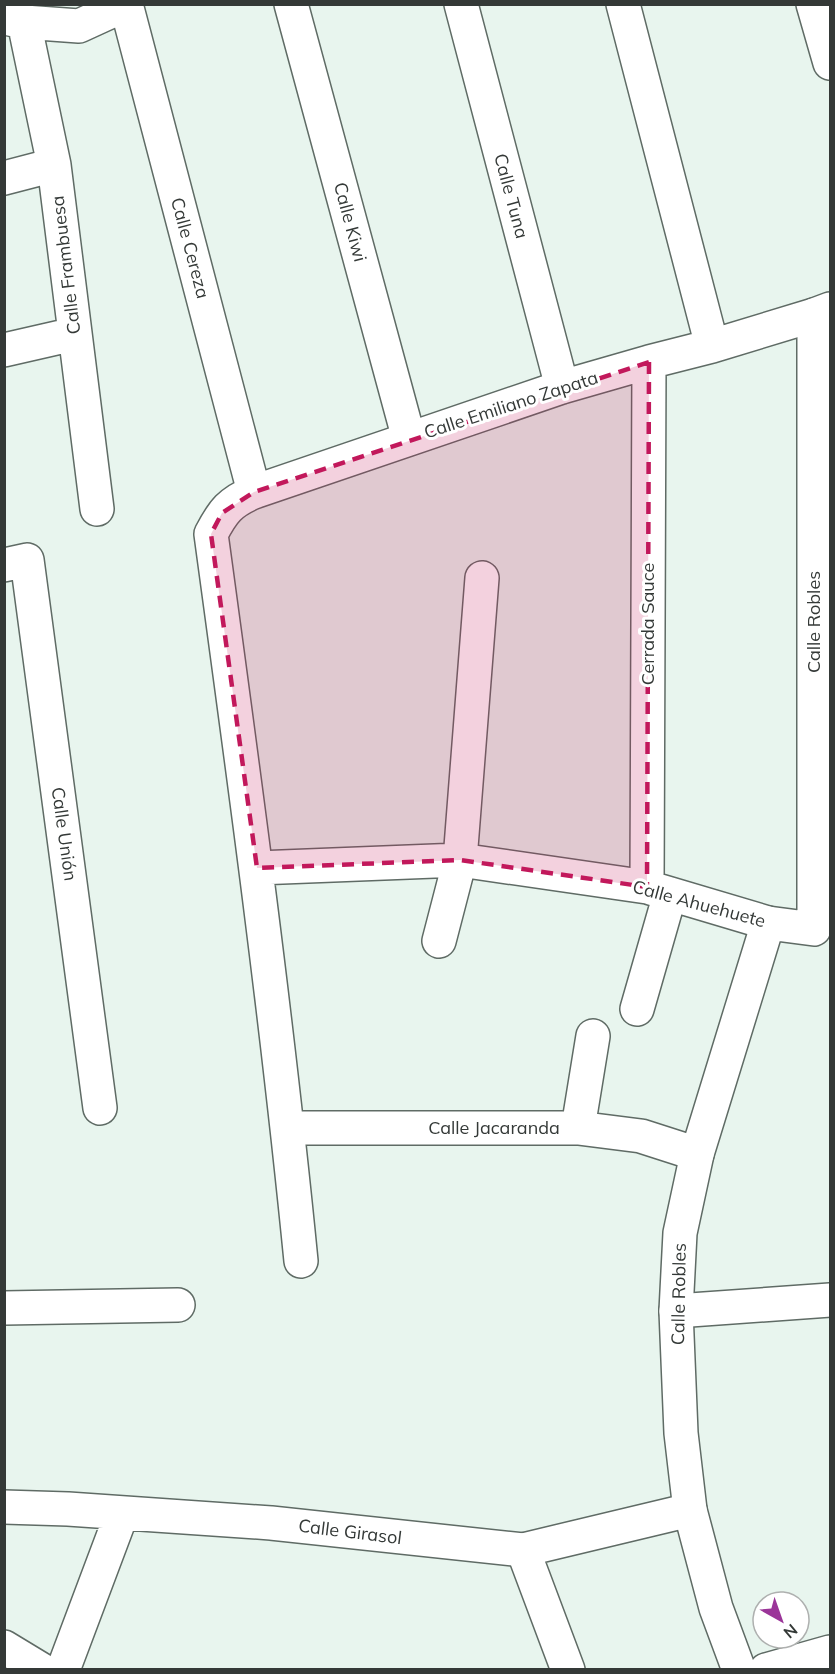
<svg xmlns="http://www.w3.org/2000/svg" width="835" height="1674" font-family="Mulish,sans-serif">
<style>
.lines{fill:none;stroke-linecap:round;stroke-linejoin:round}
.minor-casing{stroke:#5f6b65;stroke-width:36}
.major-casing{stroke:#5f6b65;stroke-width:36}
.minor{stroke:#fff;stroke-width:33}
.major{stroke:#fff;stroke-width:33}
.marked{fill:#c2185b;fill-opacity:0.2;stroke:#c2185b;stroke-width:4.5;stroke-dasharray:12 8;stroke-linejoin:round}
.labels{text-anchor:middle;stroke-width:6;stroke-linejoin:round;paint-order:stroke}
.street-label{font-size:18px;fill:#343937;stroke:#fff}
</style>
<rect width="100%" height="100%" fill="#e8f5ee"/>
<g class="lines">
<defs>
<path id="minor" d="M126 4 254 492
M291 4 409 439
M461 4 562 387
M623 4 712 346
M813 4 830 63
M5 18 24 22 79 26 127 4
M24 22 54 165 97 509
M4 178 54 165
M4 350 74 334
M4 565 27 560 100 1108
M257 868 460 860 647 887 768 923
M647 887 649 362
M439 941 460 860 482 578
M637 1009 670 894
M288 1128H578L641 1136 697 1154
M578 1128 593 1036
M301 1261C277 1018 244 776 211 534 223 511 230 502 254 492L562 387 649 362 712 346 814 315
M4 1308 178 1305
M676 1311 830 1300
M4 1507 68 1509 271 1523 523 1550
M690 1510 716 1608 739 1670
M63 1670 122 1513
M766 1670 830 1652"/>
<path id="major" d="M4 1647 42 1670
M568 1670 523 1550 690 1510 681 1433 676 1311 680 1233 697 1154 768 923 814 929V315L830 309"/>
</defs>
<use href="#minor" class="minor-casing"/>
<use href="#major" class="major-casing"/>
<use href="#minor" class="minor"/>
<use href="#major" class="major"/>
</g>
<path class="marked" d="M649 362 647 887 460 860 257 868 211 534 222 513 254 492Z"/>
<g class="labels">
<g class="street-label">
<text transform="translate(511 196) rotate(75)" y="6">Calle Tuna</text>
<text transform="translate(350 222) rotate(75)" y="6">Calle Kiwi</text>
<text transform="translate(190 248) rotate(75)" y="6">Calle Cereza</text>
<text transform="translate(66 265) rotate(-97)" y="6">Calle Frambuesa</text>
<text transform="translate(511 405) rotate(-18)" y="6">Calle Emiliano Zapata</text>
<text transform="translate(814 622) rotate(-90)" y="6">Calle Robles</text>
<text transform="translate(648 624) rotate(-90)" y="6">Cerrada Sauce</text>
<text transform="translate(64 834) rotate(82)" y="6">Calle Unión</text>
<text transform="translate(699 904) rotate(15)" y="6">Calle Ahuehuete</text>
<text x="494" y="1134">Calle Jacaranda</text>
<text transform="translate(679 1294) rotate(-89)" y="6">Calle Robles</text>
<text transform="translate(350 1532) rotate(7)" y="6">Calle Girasol</text>
</g>
</g>
<rect width="835" height="1674" fill="none" stroke="#343937" stroke-width="12"/>
<g transform="translate(781 1620) rotate(140)"><circle r="28" fill="#ffffff" stroke="#aeb0af" stroke-width="1.5"/>
<path d="M0-4.5L10 22L0 15L-10 22Z" fill="#9b3599"/>
<text y="-9" font-size="16" font-weight="bold" text-anchor="middle" fill="#343937">N</text>
</g>
</svg>
